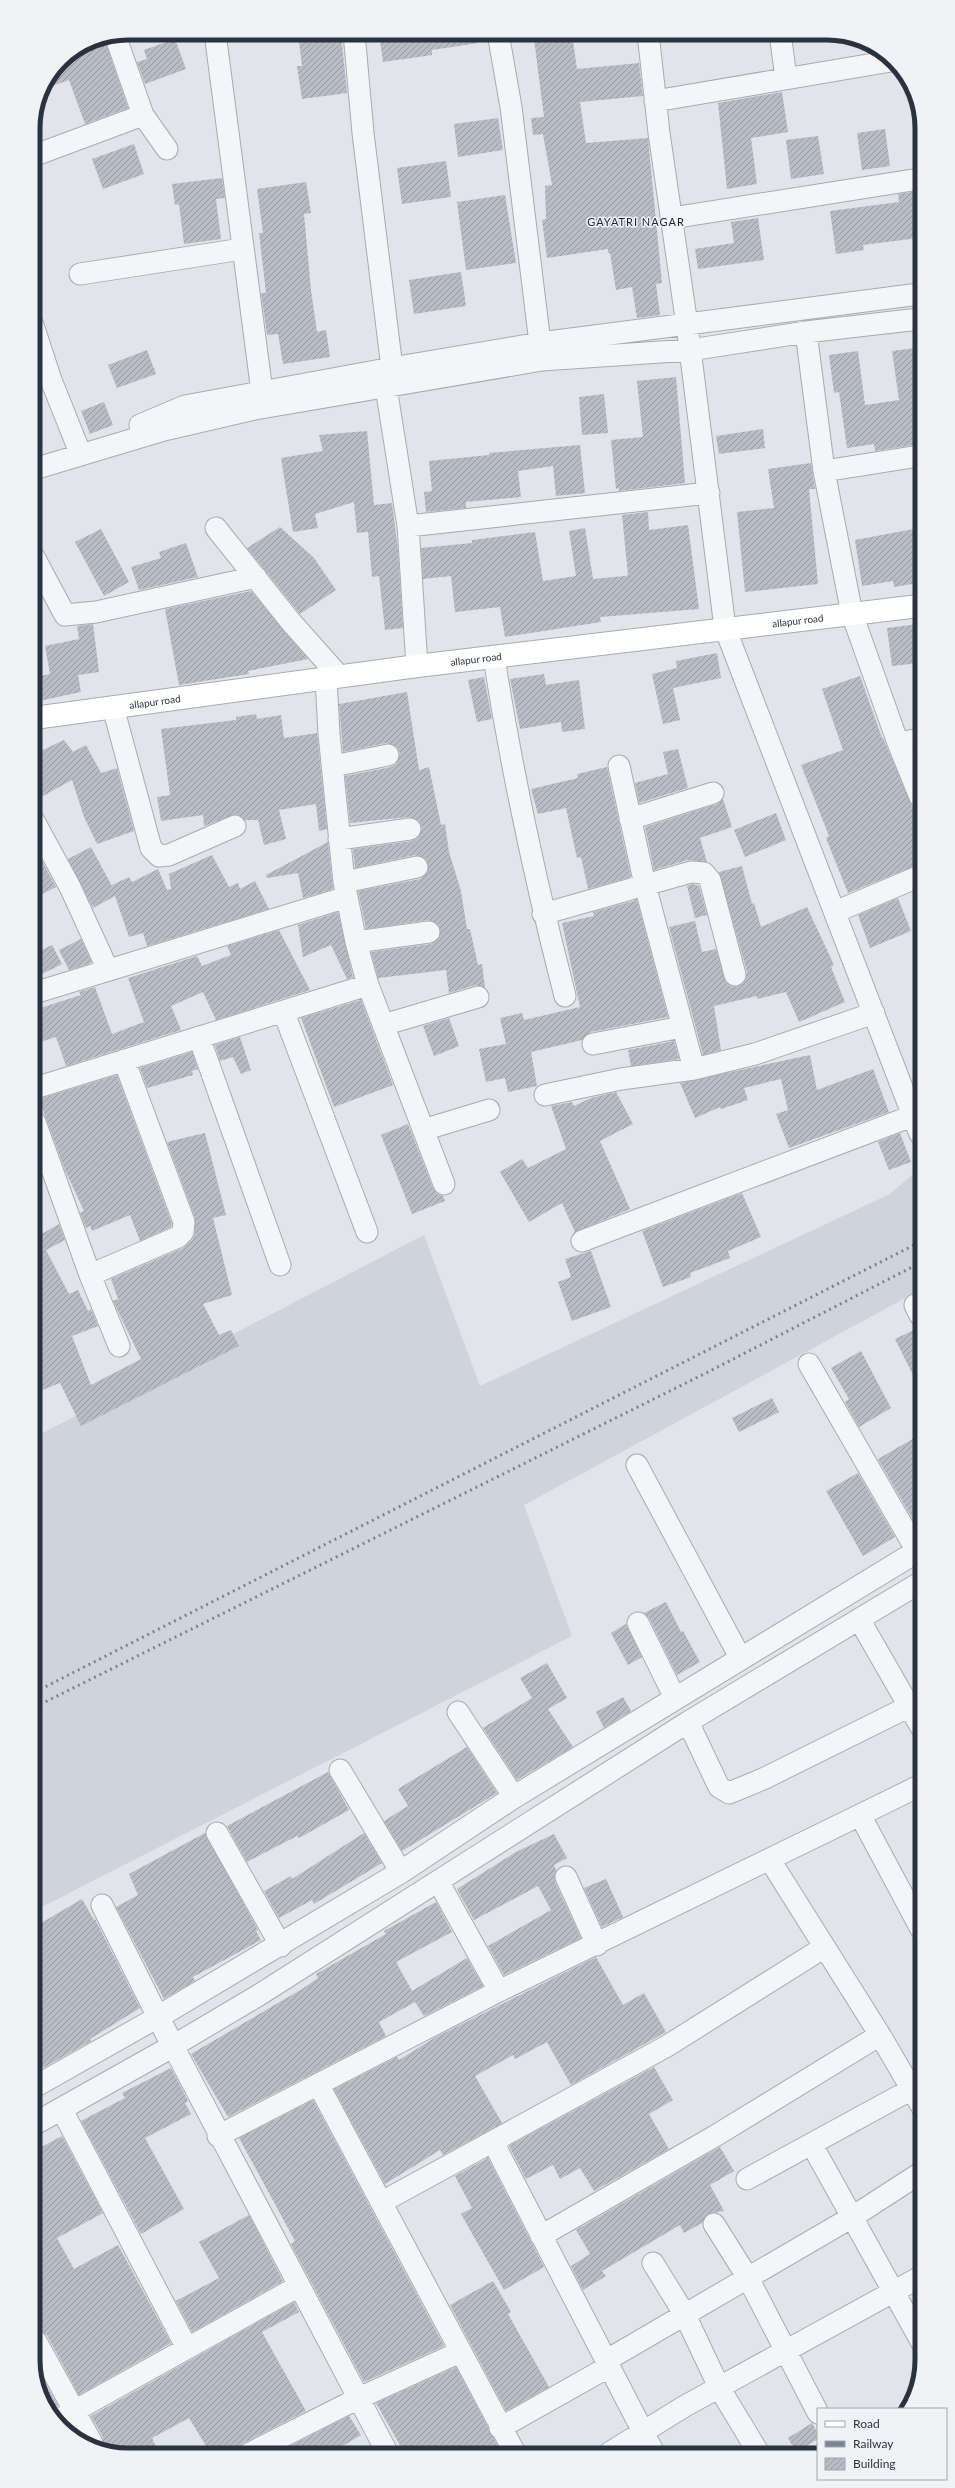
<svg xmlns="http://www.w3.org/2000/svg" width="955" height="2488" font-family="Lato,sans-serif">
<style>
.built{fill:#cfd3db}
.building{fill:url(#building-hatch)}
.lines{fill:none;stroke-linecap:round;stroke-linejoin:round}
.minor-casing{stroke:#a6abb3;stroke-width:23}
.tertiary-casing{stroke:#a6abb3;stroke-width:24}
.secondary-casing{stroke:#a6abb3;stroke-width:24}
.minor{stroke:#f3f5f7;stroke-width:21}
.tertiary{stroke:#f3f5f7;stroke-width:22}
.secondary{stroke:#fff;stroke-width:22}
.rail{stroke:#7b8492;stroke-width:3;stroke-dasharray:2 4;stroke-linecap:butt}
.labels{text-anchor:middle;stroke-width:3;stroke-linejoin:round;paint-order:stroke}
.street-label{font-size:10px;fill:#2a3240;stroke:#f0f3f6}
.neighbourhood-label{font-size:11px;letter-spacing:1px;fill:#1c2331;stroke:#f0f3f6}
.rim{fill:none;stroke:#2a3240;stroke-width:5}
</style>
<defs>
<pattern id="building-hatch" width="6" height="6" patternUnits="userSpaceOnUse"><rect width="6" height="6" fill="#b8bdc5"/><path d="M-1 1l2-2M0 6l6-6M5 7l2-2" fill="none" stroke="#969aa1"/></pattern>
</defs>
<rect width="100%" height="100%" fill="#e1e4e9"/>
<path class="built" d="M920 1168V1290L524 1505 572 1636 36 1910 35 1437 424 1235 480 1386 890 1194Z"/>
<path class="building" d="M298 33H341L347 93 302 99 297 66H302Z
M379 33H477L478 43 432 50V55L383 62Z
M572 34 577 69 639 63 643 96 580 102 586 143 648 138 662 283 656 284 660 315 637 318 632 287 616 290 610 253H608V249L547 258 542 220 546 219 545 186 552 185 543 134 533 135 531 118 544 117 534 39Z
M104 38 128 108 85 124 69 80 41 90 61 61 92 40Z
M175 39 186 69 145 84 137 62 147 59 144 50Z
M782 92 788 132 751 138 757 184 727 189 718 103Z
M498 118 503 150 458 157 454 124Z
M885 129 890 166 862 170 857 133Z
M818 136 824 174 791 179 786 140Z
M134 144 144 174 103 189 92 159Z
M446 161 451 197 402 204 397 168Z
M222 178 225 198 216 199 221 239 184 244 179 204 175 205 172 184Z
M306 182 311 213 304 214 311 290 317 332 326 330 330 357 283 364 278 334 267 335 261 293H266L259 233H263L257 189Z
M919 191V238L863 245 864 250 836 254 830 211 899 202 898 194Z
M505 195 516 263 466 270 457 202Z
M758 218 764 260 698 269 695 249 734 243 731 222Z
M461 272 466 306 414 314 409 280Z
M917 348 919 444 875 451 874 444 847 448 839 392 834 393 829 355 858 351 865 405 899 400 892 351Z
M147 350 156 374 117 388 108 365Z
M676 377 685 483 619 491V488L616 489 611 440 643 437 637 381Z
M604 394 608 433 582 435 579 397Z
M104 402 113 425 90 434 81 411Z
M763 429 765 448 719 454 716 436Z
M367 431 374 505 392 503 398 550 403 628 385 630 379 576 372 577 368 532 357 533 354 502 315 514 318 528 293 532 281 458 323 451 319 435Z
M580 445 585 493 556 496 553 466 518 471 521 497 466 502V508L426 512 424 492 432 491 429 461 489 455V453Z
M811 463 815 489H809L818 584 745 592 737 512 774 508 768 469Z
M648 512 649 530 688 525 699 609 600 617 601 622 505 637 500 607 455 612 451 576 423 579 421 548 472 543V540L535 532 543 581 576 576 569 531 585 528 593 579 625 576 628 575 622 515Z
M280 527 314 558 336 590 300 614 247 548Z
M919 528V583L894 587 893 581 862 586 855 540Z
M101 529 129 582 104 596 75 542Z
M186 543 198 577 139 590 131 567 161 558 159 552Z
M251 591 308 659 248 671 249 674 179 685 165 609Z
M93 624 99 672 78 675 81 692 34 702V677L50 674 45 646 79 639 77 626Z
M919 624 920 663 892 666 887 628Z
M717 653 721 678 673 688 680 720 663 724 652 674 677 668 676 661Z
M544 674 546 685 579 680 585 729 562 732 561 722 520 729 510 679Z
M860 676 882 738H883L920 825V864L848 893 826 838 829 836 801 765 843 750 822 689Z
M484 677 492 719 477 722 468 680Z
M407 692 419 770 429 767 441 825 445 824 449 852 461 891 467 929H470L478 965 482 964 485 988 475 985 449 993 446 970 378 978 371 952 431 944 440 936 439 925 428 920 366 929 358 891 420 879 428 870 426 859 415 855 355 868 353 849 412 841 418 838 422 828 419 821 409 817 350 823 345 776 391 767 396 764 400 753 397 747 386 743 343 752 339 704Z
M256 714 257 719 281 715 284 738 317 733 327 829 319 831 316 804 279 810 286 839 264 845 258 820H245L237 814 204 826 203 815 161 821 157 797 170 795 161 729 236 720V717Z
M64 740 73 752 86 745 101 773 117 768 134 831 97 844 84 817 72 780 34 801V754Z
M678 749 688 788 639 803 635 783 668 774 663 752Z
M607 767 631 877 588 889 581 857 577 858 566 808 538 814 531 789 578 778 577 774Z
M723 799 732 827 700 838 707 862 688 860 654 870 645 827 717 804Z
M776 813 786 840 745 857 734 830Z
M328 842 333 889 303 898 298 873 267 878 266 875Z
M34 846 56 887 34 898Z
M91 847 113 888 112 885 129 877 132 882 158 869 167 890 171 889 169 874 212 855 229 887 238 883 240 889 255 881 269 909 147 946 143 933 129 937 115 896 93 908 68 859Z
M742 866 752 904 754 903 761 927 807 907 834 965 831 967 845 1002 799 1022 786 992 757 999V996L714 1006 721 1050 703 1055 669 927 695 921 702 952 716 949 726 983 732 987 743 984 747 972 719 872Z
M692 884 699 886 707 915 695 918 687 886Z
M898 898 911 931 870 948 858 915Z
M637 900 668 1017 591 1032 582 1040 531 1052 537 1086 508 1092 505 1078 486 1082 479 1049 506 1044 500 1018 522 1013 524 1020 580 1007 562 923 594 916 593 912Z
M338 912 353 977 347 979 331 945 303 957 298 925Z
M279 930 310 990 216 1020 203 992 171 1006 181 1030 66 1066 56 1037 34 1044V1010L81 995 79 992 95 987 112 1034 144 1022 128 978 197 956 202 966 231 955 227 946Z
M81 939 92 963 69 970 59 950Z
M52 945 62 964 34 978V954Z
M361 1000 393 1085 334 1107 301 1018Z
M449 1018 459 1046 434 1056 423 1026Z
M240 1037 251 1070 241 1074 233 1057 220 1061 215 1045Z
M674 1041 679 1059 631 1066 628 1050Z
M192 1052 198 1069 192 1071 193 1075 147 1088 140 1068Z
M810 1055 817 1090 873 1069 889 1112 789 1148 776 1114 788 1110 781 1079 744 1088 748 1100 721 1109 720 1107 695 1118 680 1083Z
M117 1075 172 1224 171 1227 140 1241 130 1215 92 1231 90 1226 86 1228 80 1213 84 1211 65 1170 39 1099Z
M616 1092 633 1124 600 1141 630 1209 575 1232 562 1203 529 1222 500 1172 522 1159 528 1168 566 1149 551 1106 572 1102 574 1106 591 1098Z
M408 1124 433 1188 437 1194 443 1196 445 1201 412 1214 381 1135Z
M205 1133 226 1215 213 1218 232 1295 203 1304 219 1335 231 1330 239 1346 81 1426 60 1383 35 1393V1230L38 1236 59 1224 65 1240 46 1250 69 1294 78 1290 88 1311 91 1309 98 1326 72 1336 91 1385 141 1359 113 1301 118 1299 111 1279 183 1248 192 1240 195 1233V1218L167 1142Z
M900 1133 911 1162 889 1170 878 1142Z
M742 1193 761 1237 728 1251 730 1258 690 1273 691 1277 663 1287 642 1231Z
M591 1251 611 1307 572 1321 558 1282 571 1277 565 1259Z
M920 1327 921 1391 895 1339Z
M861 1351 891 1408 859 1427 845 1402 849 1399 831 1368Z
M772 1398 779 1412 739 1432 732 1418Z
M921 1434V1522L916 1525 878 1459Z
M858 1473 895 1537 863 1556 826 1491Z
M666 1602 681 1632 683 1631 700 1662 677 1675 649 1618 644 1613Z
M626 1624 642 1657 628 1665 611 1633Z
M547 1663 567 1698 548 1709 573 1747 517 1780 483 1728 532 1698 520 1678Z
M623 1697 631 1711 604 1728 596 1712Z
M467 1747 497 1793 402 1851 384 1821 408 1806 398 1789Z
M328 1772 349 1810 299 1838 297 1836 247 1862 227 1826Z
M205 1833 258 1930 256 1931 261 1940 193 1977 195 1981 164 1999 116 1907 138 1895 129 1874Z
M364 1833 382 1863 314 1904 312 1900 279 1918 264 1891 291 1876 292 1879Z
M554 1834 567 1858 554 1865 556 1870 555 1882 581 1938 504 1975 488 1946 551 1910 538 1886 474 1920 457 1889 516 1852Z
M606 1879 623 1917 602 1927 584 1888Z
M82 1899 94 1920 95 1919 140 2008 90 2039 91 2041 43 2068 36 2056V1926Z
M436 1902 452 1932 396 1962 412 1991 467 1958 483 1986 424 2016 415 2002 379 2022 386 2036 228 2117 191 2054 302 1989 318 1978 316 1974 386 1934 384 1931Z
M596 1957 623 2005 644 1993 666 2032 571 2085 547 2042 515 2059 513 2055 475 2076 502 2123 443 2155 440 2150 385 2184 334 2089 397 2057 399 2060 436 2037Z
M654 2067 673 2100 649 2114 669 2149 594 2191 580 2168 560 2179 553 2165 526 2179 509 2146Z
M171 2068 188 2101 185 2103 191 2114 145 2138 184 2209 141 2234 81 2121 125 2098 122 2093Z
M313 2100 444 2346 364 2382 291 2244 295 2241 239 2138Z
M62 2136 103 2213 57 2238 74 2269 118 2245 171 2343 79 2395 47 2335 36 2329V2150Z
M720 2147 734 2171 710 2185 724 2211 708 2214 702 2223 684 2233 680 2225 602 2271 606 2276 583 2290 571 2266 590 2254 576 2230Z
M488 2158 544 2267 504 2290 461 2214 472 2208 455 2176Z
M249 2215 283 2281 192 2332 176 2301 219 2278 199 2242Z
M493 2281 511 2312 508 2314 549 2387 506 2411 450 2305Z
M294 2302 299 2312 262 2332 306 2411 243 2443 238 2448 236 2454H211L189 2418 152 2438 160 2455H121L103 2447V2437L91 2416Z
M36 2366 58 2406 52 2410 36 2385Z
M456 2367 500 2450 493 2453 405 2454 376 2403Z
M349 2416 361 2435 329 2454H274Z
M812 2423 818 2434V2439L796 2452 788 2438Z"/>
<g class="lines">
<defs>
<path id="minor" d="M215 33 262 392
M354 33 363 133 392 368
M498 33 511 107 540 343
M648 33 659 133 687 325 725 628 920 1134
M780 33 786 78
M115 35 143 115 167 149
M655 101 891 61
M33 156 143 115
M672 218 919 179
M80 274 242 249
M33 325 51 380 81 455
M806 332 824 471 852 614 898 743 920 797
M386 387 408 526 417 666
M140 425 185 406 392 368 540 343 919 294
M34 469 164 430 255 409 542 360 690 350 806 332 919 319
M824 471 919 456
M408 526 709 493
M216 528 291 622 339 676
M34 557 65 615 96 612 256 577
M494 658C512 772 536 884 565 996
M326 678 329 734 344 882 356 942 368 985 444 1184
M113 707 151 848 159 856 169 855 235 826
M898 743 920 739
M333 766 388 755
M619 766 645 885 694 1069
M630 819 713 793
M34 821 70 887 108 970
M339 839 410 829
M344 882 417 867
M835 912 920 876
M543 914 691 872 704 873 710 880 735 975
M356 942 429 932
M34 993 347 897
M284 1013 367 1232
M383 1025 478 997
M199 1037 280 1265
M593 1044 682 1027
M35 1088 368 985
M545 1095 621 1079 694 1069 755 1054 874 1013
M35 1122 90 1275 119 1346
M423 1130 489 1110
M582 1241 920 1113
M90 1275 178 1237 183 1232 184 1222 124 1060
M915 1305 920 1315
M809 1364 917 1551
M637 1465 741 1659
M859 1619 921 1727
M638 1623 675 1698
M458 1712 514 1797
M688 1722 719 1787 729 1793 763 1779 910 1706
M340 1770 401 1872
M860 1815 921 1785
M217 1833 281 1946
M770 1860 880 2035 922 2107
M566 1877 597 1945
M438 1881 499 1991
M318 2084 515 2453
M36 2086 158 2017 102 1905
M62 2110 187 2348
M218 2136 499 1991 860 1815 921 1929
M493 2142 654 2453
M812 2145 922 2343
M747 2179 912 2089
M382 2202 667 2046 823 1948
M714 2224 748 2278 818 2413
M541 2236 715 2136 880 2035
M653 2263 685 2315 720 2389 758 2452
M36 2341 92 2443
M607 2360 854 2216 922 2172
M58 2420 299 2286
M500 2428 610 2366
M609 2453 685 2406 922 2276
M248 2454 359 2398 460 2352
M388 2454 173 2046 259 1995 688 1722 921 1582"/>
<path id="tertiary" d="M36 2123 173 2046 158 2017 401 1872 514 1797 921 1549"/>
<g id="secondary">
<path id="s1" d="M34 718 417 666 919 606"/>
</g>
</defs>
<use href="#minor" class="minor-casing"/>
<use href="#tertiary" class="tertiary-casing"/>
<use href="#secondary" class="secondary-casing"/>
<use href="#minor" class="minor"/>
<use href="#tertiary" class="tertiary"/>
<use href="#secondary" class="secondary"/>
<path class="rail" d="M35 1692 920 1242
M35 1707 708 1372 920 1263"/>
</g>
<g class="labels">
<g class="street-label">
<text dy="4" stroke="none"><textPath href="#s1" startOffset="770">allapur road</textPath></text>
<text dy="4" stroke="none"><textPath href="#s1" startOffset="446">allapur road</textPath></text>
<text dy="4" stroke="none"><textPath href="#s1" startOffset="122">allapur road</textPath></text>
</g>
<g class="neighbourhood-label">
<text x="636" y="226">GAYATRI NAGAR</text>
</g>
</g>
<path d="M0 0H955V2488H0ZM128 40H827A88 88 0 0 1 915 128V2360A88 88 0 0 1 827 2448H128A88 88 0 0 1 40 2360V128A88 88 0 0 1 128 40Z" fill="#f0f3f6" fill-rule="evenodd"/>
<path class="rim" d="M128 40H827A88 88 0 0 1 915 128V2360A88 88 0 0 1 827 2448H128A88 88 0 0 1 40 2360V128A88 88 0 0 1 128 40Z"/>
<rect x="817" y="2408" width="130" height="72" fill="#f0f3f6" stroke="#a1a6ad"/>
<rect x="825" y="2421" width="20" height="6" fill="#ffffff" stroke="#a1a6ad"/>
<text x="853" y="2428" font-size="12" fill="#2a3240">Road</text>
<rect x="825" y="2441" width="20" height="6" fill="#7b8492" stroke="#a1a6ad"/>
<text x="853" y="2448" font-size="12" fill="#2a3240">Railway</text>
<rect x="825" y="2458" width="20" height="12" fill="url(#building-hatch)" stroke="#a1a6ad"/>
<text x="853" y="2468" font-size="12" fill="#2a3240">Building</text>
</svg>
